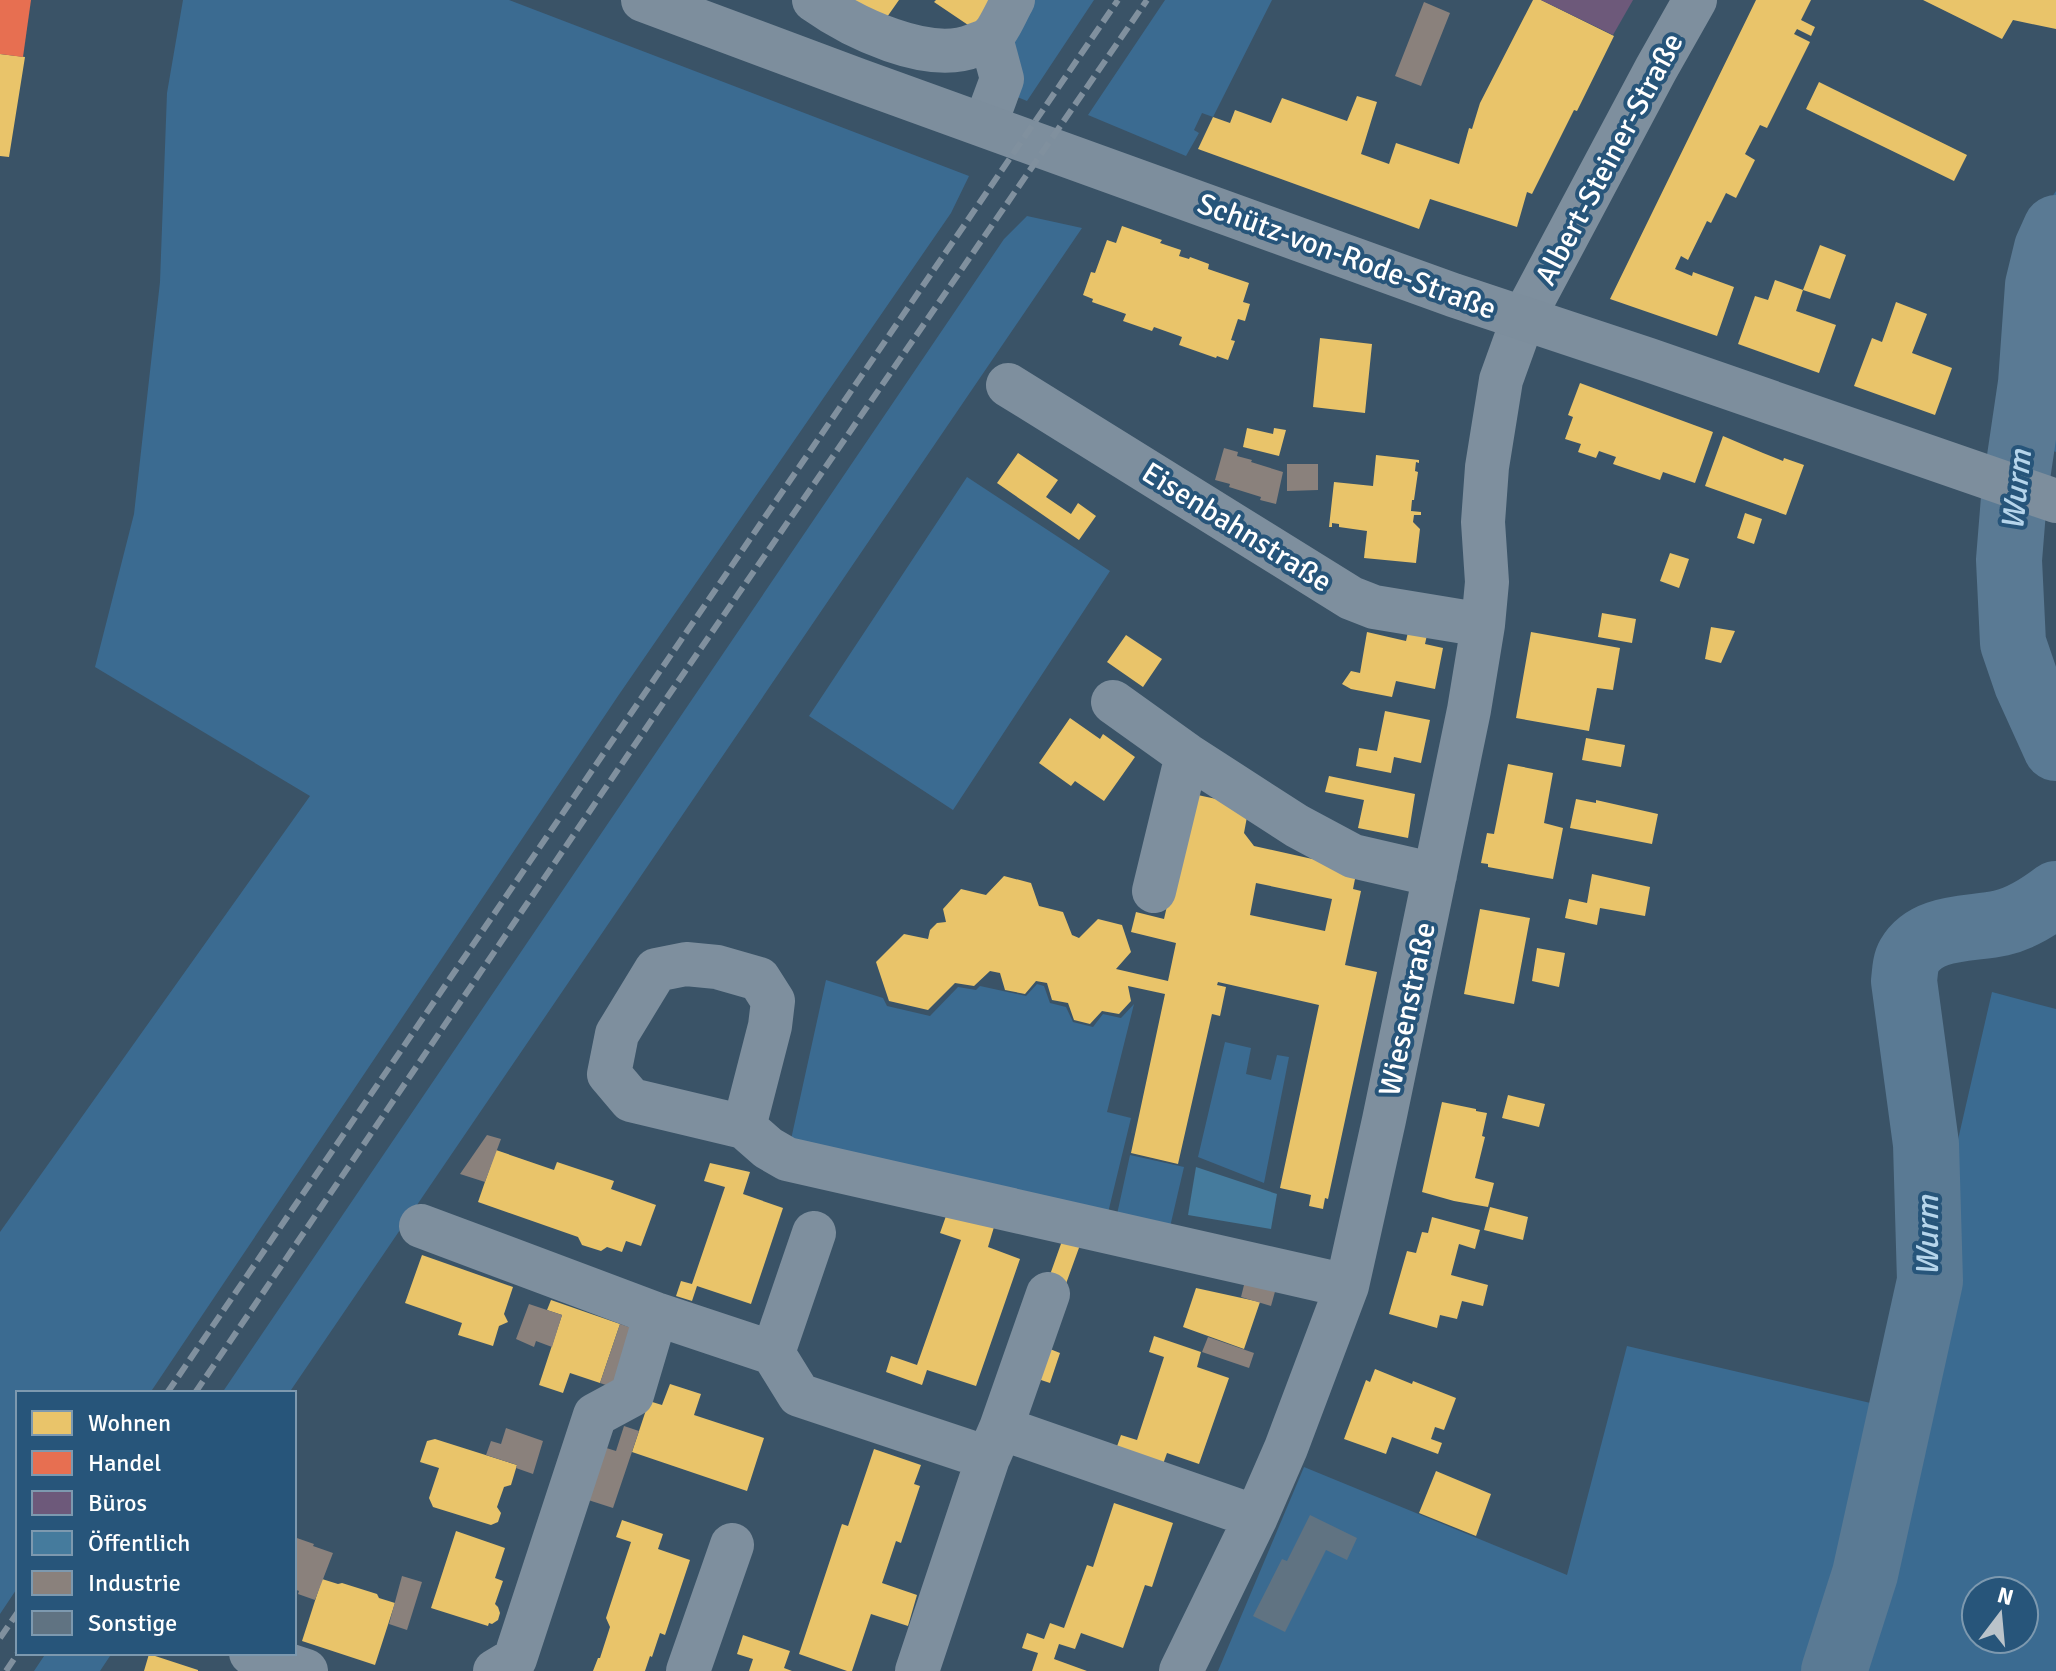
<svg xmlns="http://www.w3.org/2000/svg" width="2056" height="1671" font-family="Signika,sans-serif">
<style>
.green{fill:#3b6b91;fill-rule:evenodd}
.homes{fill:#e9c46a;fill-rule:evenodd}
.shops{fill:#e76f51}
.offices{fill:#6d597a}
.public{fill:#457b9d}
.industry{fill:#8a817c}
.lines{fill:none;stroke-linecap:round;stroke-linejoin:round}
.river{stroke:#5a7a94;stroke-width:66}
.building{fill:#607382}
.minor{stroke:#7e8f9e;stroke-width:44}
.major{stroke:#7d8e9d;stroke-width:44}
.rail{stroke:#80909e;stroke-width:6;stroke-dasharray:14 6;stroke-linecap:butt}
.labels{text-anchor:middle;stroke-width:8;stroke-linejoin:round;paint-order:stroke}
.street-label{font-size:30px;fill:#fff;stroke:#27557a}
.water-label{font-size:32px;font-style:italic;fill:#b6d5eb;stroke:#27557a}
</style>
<rect width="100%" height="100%" fill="#3a5367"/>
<path class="green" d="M183 0H509L969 176 951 213 618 696 150 1393H18V1587L0 1614V1232L310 796 95 667 134 514 160 282 167 93Z
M1028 0H1094L1027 101 1010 94 1015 31Z
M1165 0H1272L1213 117 1202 113 1194 130 1199 133 1186 156 1088 115Z
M2056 191V452L1993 430 2008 328 2010 281 2026 236Z
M1027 216 1082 228 289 1393H222L1004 239Z
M967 477 1110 571 953 810 809 716Z
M826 980 883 998 887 1006 930 1016 958 987 976 990 980 986 1026 996 1037 984 1044 986 1050 1003 1066 1007 1073 1022 1093 1027 1103 1014 1121 1018 1134 1004 1107 1112 1131 1118 1107 1217 790 1144Z
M1992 992 2056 1009V1671H1218L1304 1467 1567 1575 1627 1346 1896 1409ZM1976 1591H2024V1639H1976Z
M1225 1042 1251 1048 1246 1074 1271 1080 1277 1055 1289 1057 1264 1183 1198 1157Z
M1130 1155 1184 1167 1170 1227 1114 1228Z
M46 1653H112L100 1671H34Z"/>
<path class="homes" d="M840 0H899L880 27Z
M936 0H997L977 31 934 2Z
M1533 0H1541L1614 36 1577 111 1574 110 1532 194 1527 192 1517 227 1430 199 1419 229 1198 149 1213 117 1230 123 1235 110 1271 123 1282 98 1347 121 1357 96 1377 102 1361 154 1389 164 1396 143 1459 164 1469 128 1472 129 1480 103Z
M1756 0H1811L1801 20 1815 27 1811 36 1797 29 1794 34 1810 42 1767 128 1760 125 1745 154 1755 160 1736 198 1726 193 1711 223 1707 221 1688 260 1681 256 1675 269 1692 276 1693 272 1734 287 1717 336 1610 299Z
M1923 0H2056V29L2013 20 2002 39Z
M0 54 25 57 9 157 0 156Z
M1819 82 1967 155 1954 181 1806 109Z
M1122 226 1162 240 1160 243 1181 250 1179 256 1189 259 1190 257 1209 264 1208 269 1249 283 1243 302 1250 304 1245 321 1238 319 1231 340 1235 341 1228 360 1217 356 1216 358 1179 345 1182 337 1154 327 1152 331 1123 321 1126 314 1092 302 1093 299 1083 295 1091 272 1095 273 1107 240 1116 243Z
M1820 245 1846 255 1830 299 1803 290 1796 311 1836 325 1819 373 1738 344 1755 296 1768 300 1775 280 1803 290Z
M1896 302 1927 314 1912 353 1952 368 1935 415 1854 386 1872 338 1882 342Z
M1320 338 1372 344 1365 413 1313 407Z
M1580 383 1713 432 1695 483 1663 472 1660 480 1613 464 1616 457 1599 451 1596 458 1578 452 1581 444 1565 439 1573 417 1568 415Z
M1247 428 1273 434 1274 428 1286 430 1279 456 1243 447Z
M1723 436 1763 453 1783 461 1784 458 1804 465 1786 515 1705 486Z
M1018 453 1058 480 1046 497 1071 514 1078 503 1096 516 1079 540 997 483Z
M1376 455 1419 460V463L1416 462 1415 471 1418 472 1414 500H1412L1411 511 1421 512V515H1414L1413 522 1420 529 1416 563 1364 558 1367 531 1339 527V524L1332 523V527H1329L1334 482 1373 486Z
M1745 513 1762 519 1754 544 1737 538Z
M1670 553 1689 559 1679 588 1660 581Z
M1602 613 1636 619 1632 643 1598 637Z
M1711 627 1735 631 1721 663 1705 659Z
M1367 632 1406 641 1408 632 1427 635 1425 644 1443 648 1435 689 1396 681 1392 697 1351 689 1342 684 1351 671 1360 673Z
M1531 632 1620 648 1613 690 1597 688 1589 731 1516 718Z
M1126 635 1162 659 1143 687 1107 662Z
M1385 711 1430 720 1421 763 1394 757 1391 773 1356 766 1359 748 1377 751Z
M1070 718 1100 739 1103 734 1135 757 1104 801 1075 781 1071 786 1039 763Z
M1586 738 1625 745 1621 767 1582 760Z
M1508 764 1553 773 1544 823 1563 828 1553 879 1488 867V864L1481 863 1487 833 1494 834Z
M1329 776 1415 794 1408 838 1358 828 1364 800 1325 792Z
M1193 794 1249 806 1244 833 1254 846 1357 869 1353 889 1361 891 1345 965 1377 972 1328 1199 1325 1198 1323 1209 1309 1206 1311 1195 1280 1188 1319 1005 1218 982 1217 985 1226 987 1220 1016 1212 1014 1178 1164 1131 1153 1165 994 1128 986 1131 1001 1119 1014 1102 1011 1090 1024 1074 1020 1068 1003 1052 1000 1047 983 1036 981 1025 994 1005 990 1000 973 990 971 974 986 955 983 928 1010 889 1001 876 962 904 934 928 939 930 930 937 923 946 922 943 909 961 889 986 895 1004 876 1031 883 1039 906 1063 912 1072 935 1079 938 1098 919 1122 925 1131 952 1116 969 1168 981 1176 943 1131 932 1136 912 1164 919ZM1256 883 1332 899 1325 931 1250 915Z
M1576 799 1596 803V800L1658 814 1652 844 1570 828Z
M1592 874 1650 887 1645 916 1600 908 1597 925 1565 918 1569 899 1587 903Z
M1480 909 1530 918 1514 1004 1464 994Z
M1537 948 1565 953 1559 987 1532 981Z
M1508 1095 1545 1104 1539 1127 1502 1118Z
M1442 1102 1476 1109V1111L1487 1113 1482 1136 1485 1137 1475 1178 1494 1183 1488 1207 1454 1201 1422 1192Z
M496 1150 554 1170 557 1162 614 1181 611 1189 656 1205 641 1246 626 1241 622 1252 607 1247 601 1251 582 1245 578 1237 478 1202Z
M710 1163 750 1172 743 1194 783 1208 751 1304 697 1286 692 1301 676 1296 681 1281 692 1284 725 1187 704 1181Z
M1490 1207 1528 1217 1523 1240 1484 1230Z
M946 1216 994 1227 988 1247 1020 1259 976 1386 927 1370 922 1385 886 1372 891 1356 917 1365 961 1240 940 1233Z
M1432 1217 1480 1230 1475 1249 1459 1244 1451 1275 1488 1285 1483 1306 1462 1301 1457 1319 1440 1315 1437 1328 1389 1314 1407 1251 1416 1253 1422 1232 1428 1233Z
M1062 1241 1080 1245 1063 1292 1046 1286Z
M422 1255 513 1287 504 1314 508 1322 499 1326 493 1346 458 1335 462 1323 405 1303Z
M1196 1288 1260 1302 1244 1349 1183 1327Z
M551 1300 620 1324 600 1383 570 1373 563 1393 539 1385 562 1315 547 1310Z
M1154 1336 1201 1352 1197 1367 1229 1378 1199 1464 1167 1453 1162 1467 1115 1452 1121 1435 1137 1440 1155 1385 1164 1357 1149 1352Z
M1045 1347 1060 1353 1050 1383 1035 1378Z
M1375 1369 1412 1384 1413 1381 1456 1398 1444 1430 1435 1427 1431 1439 1442 1443 1438 1454 1392 1437 1386 1454 1344 1439 1366 1380 1370 1382Z
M670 1384 701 1394 694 1415 764 1438 747 1491 632 1452 649 1401 662 1405Z
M435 1439 517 1465 511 1485 504 1487 497 1507 501 1513 498 1522 491 1525 433 1507 429 1498 439 1468 420 1462 427 1441Z
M874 1449 921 1465 914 1484 920 1486 901 1543 896 1541 882 1583 917 1595 908 1626 871 1614 852 1671H847L799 1654 842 1524 848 1526Z
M1436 1471 1491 1494 1476 1536 1419 1513Z
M1114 1503 1173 1523 1152 1587 1145 1585 1123 1648 1081 1633 1075 1649 1059 1644 1054 1659 1087 1671H1032L1038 1653 1022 1648 1027 1633 1044 1639 1050 1623 1064 1628 1087 1565 1093 1567Z
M622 1520 663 1534 658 1549 690 1560 665 1635 660 1633 652 1657 650 1656 645 1671H593L598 1658H600L610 1627 606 1618 631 1542 616 1537Z
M456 1531 505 1548 495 1578 503 1581 495 1604 498 1607 500 1613 498 1620 492 1624 489 1623 488 1626 431 1608Z
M322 1579 338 1584 342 1583 377 1594 379 1598 395 1603 375 1665 302 1641Z
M743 1635 790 1651 784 1668 792 1671H749L753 1659 737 1654Z
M149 1654 198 1670V1671H144Z"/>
<path class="shops" d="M0 0H31L23 57 0 54Z"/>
<path class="offices" d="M1541 0H1633L1613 35Z"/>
<path class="public" d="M1196 1167 1277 1194 1271 1229 1188 1215Z"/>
<path class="industry" d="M1424 2 1450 13 1421 86 1395 76Z
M1224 448 1238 452 1237 456 1252 460 1251 462 1283 472 1276 504 1260 500 1261 497 1229 487 1230 484 1215 480Z
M1287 464H1318V490L1287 491Z
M487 1135 501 1139 485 1182 460 1174Z
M1245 1281 1276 1288 1271 1306 1241 1297Z
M529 1304 562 1315 552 1347 536 1341 534 1347 516 1339Z
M620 1324 638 1330 618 1389 600 1383Z
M1208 1337 1254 1353 1249 1368 1202 1352Z
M624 1426 639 1431 613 1508 582 1498 600 1446 616 1451Z
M506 1428 543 1441 533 1474 516 1468 517 1465 486 1455 491 1441 501 1444Z
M294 1537 314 1544 313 1546 333 1553 315 1600 298 1594 299 1591 294 1589Z
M402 1576 422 1582 407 1630 389 1624Z"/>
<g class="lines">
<path class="river" d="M2056 228 2047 248 2038 285 2031 383 2014 498 2009 560 2013 643 2027 684 2056 748
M1834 1671 1865 1574 1930 1281 1926 1144 1904 981C1905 973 1905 963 1909 956 1927 925 1970 930 2001 923 2022 918 2039 907 2056 894"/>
</g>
<path class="building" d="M1310 1515 1357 1538 1347 1560 1326 1550 1285 1632 1253 1616 1282 1559 1287 1561Z"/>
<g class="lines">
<path class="minor" d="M814 0C852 27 929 65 975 45 979 43 988 41 991 37 999 30 1007 10 1013 0
M985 125 1002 79 991 38
M1008 385 1351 598 1374 607 1483 625
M1113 702 1187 755 1297 826 1353 856 1435 875
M1154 891 1187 755
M744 1127 631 1100 609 1074 617 1034 656 970 686 964 717 967 759 979 773 1001 770 1026 744 1127 768 1148 787 1159 1347 1286
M421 1226 656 1314 773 1353 799 1395 988 1458 917 1671
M773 1353 814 1233
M1001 1428 1256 1517
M989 1456 1001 1428 1048 1294
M251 1653 306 1671
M495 1671 515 1659 595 1415 632 1395 656 1314
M688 1671 732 1545
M1181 1671 1256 1517 1286 1448 1347 1286 1384 1120 1469 710 1483 625 1487 582 1483 522 1487 467 1501 380 1523 319 1656 69 1695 0"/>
<path class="major" d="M643 0 858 80 1453 295 1649 360 2056 501"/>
<path class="rail" d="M167 1393 1118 0
M195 1393 655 715 1147 0
M0 1638 18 1612
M6 1671 18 1653"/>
</g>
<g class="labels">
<g class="street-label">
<text transform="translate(1609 159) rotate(-62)" y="10">Albert-Steiner-Straße</text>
<text transform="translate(1347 256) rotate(20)" y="10">Schütz-von-Rode-Straße</text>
<text transform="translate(1237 527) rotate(32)" y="10">Eisenbahnstraße</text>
<text transform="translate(1407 1009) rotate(-78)" y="10">Wiesenstraße</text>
</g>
<g class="water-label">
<text transform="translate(2016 490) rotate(-84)" y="11">Wurm</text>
<text transform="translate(1927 1236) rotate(-90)" y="11">Wurm</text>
</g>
</g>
<rect x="16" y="1391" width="280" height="264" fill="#27557a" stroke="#7d99af" stroke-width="2"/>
<rect x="32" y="1411" width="40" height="24" fill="#e9c46a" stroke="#7d99af" stroke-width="2"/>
<text x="88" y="1431" font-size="24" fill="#ffffff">Wohnen</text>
<rect x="32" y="1451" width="40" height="24" fill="#e76f51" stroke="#7d99af" stroke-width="2"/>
<text x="88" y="1471" font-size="24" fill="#ffffff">Handel</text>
<rect x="32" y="1491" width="40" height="24" fill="#6d597a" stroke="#7d99af" stroke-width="2"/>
<text x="88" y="1511" font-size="24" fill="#ffffff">Büros</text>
<rect x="32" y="1531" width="40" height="24" fill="#457b9d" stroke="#7d99af" stroke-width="2"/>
<text x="88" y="1551" font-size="24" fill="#ffffff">Öffentlich</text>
<rect x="32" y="1571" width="40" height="24" fill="#8a817c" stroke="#7d99af" stroke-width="2"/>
<text x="88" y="1591" font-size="24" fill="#ffffff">Industrie</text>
<rect x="32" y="1611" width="40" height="24" fill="#607382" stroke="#7d99af" stroke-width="2"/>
<text x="88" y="1631" font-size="24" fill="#ffffff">Sonstige</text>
<g transform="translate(2000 1615) rotate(16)"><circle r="38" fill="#27557a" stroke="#7d99af" stroke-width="2"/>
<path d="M0-6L14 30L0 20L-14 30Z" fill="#bac3ca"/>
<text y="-12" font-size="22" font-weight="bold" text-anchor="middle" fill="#ffffff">N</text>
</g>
</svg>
